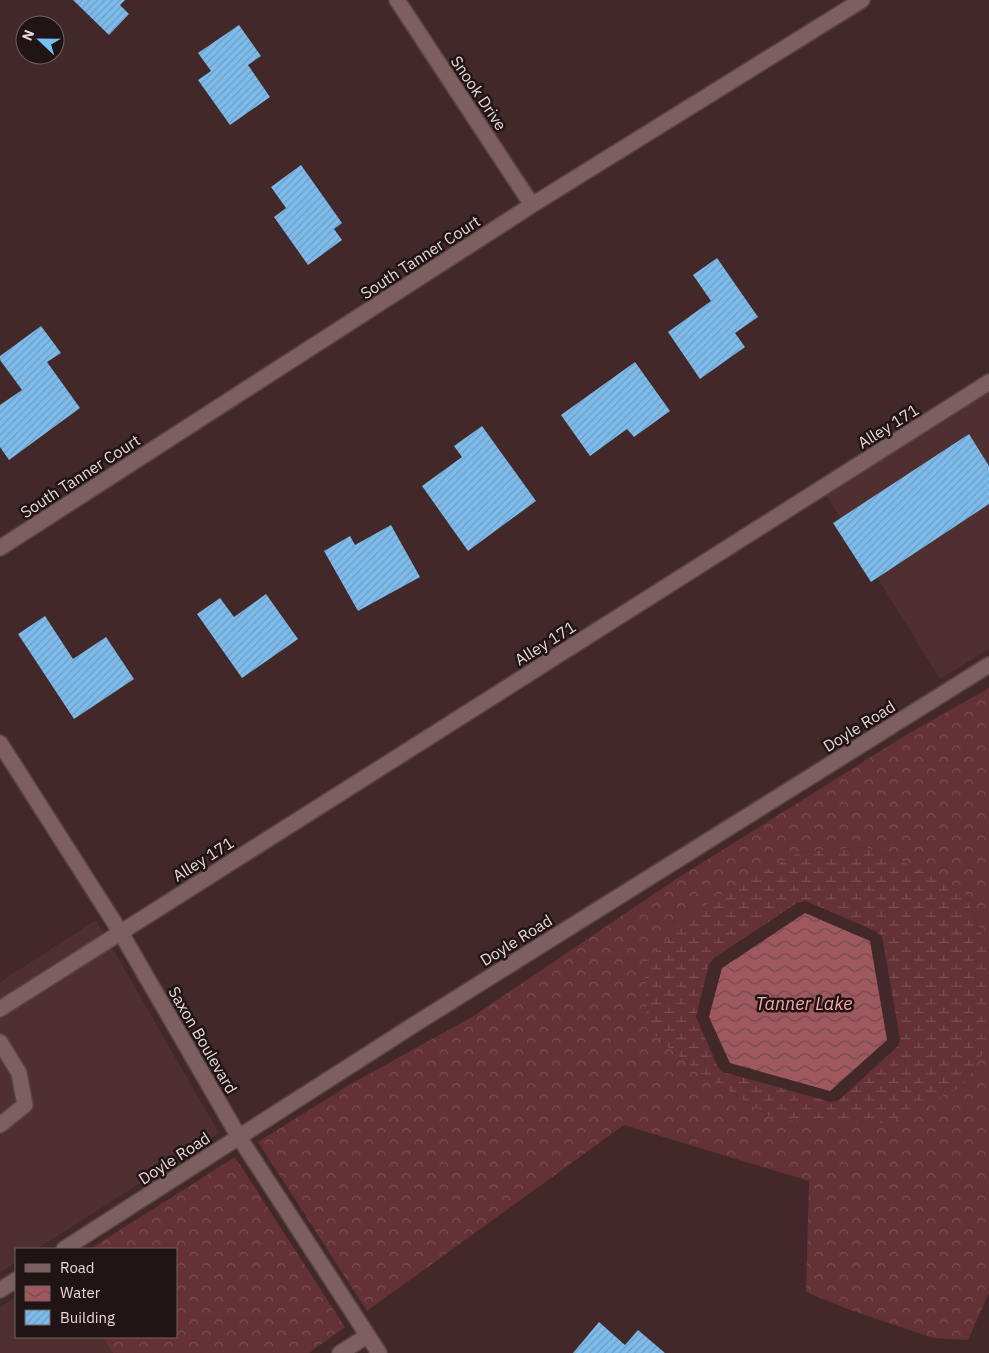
<svg xmlns="http://www.w3.org/2000/svg" width="989" height="1353" font-family="'IBM Plex Sans',sans-serif">
<style>
.built{fill:#502f31}
.forest{fill:url(#forest-crowns)}
.wetland{fill:url(#wetland-marsh);fill-rule:evenodd}
.water{fill:url(#water-waves)}
.building{fill:url(#building-hatch)}
.lines{fill:none;stroke-linecap:round;stroke-linejoin:round}
.lane-casing{stroke:#594445;stroke-width:18}
.street-casing{stroke:#594445;stroke-width:18}
.secondary-casing{stroke:#594445;stroke-width:18}
.lane{stroke:#7d5f60;stroke-width:15}
.street{stroke:#7d5f60;stroke-width:15}
.secondary{stroke:#7d5f60;stroke-width:15}
.labels{text-anchor:middle;stroke-width:5;stroke-linejoin:round;paint-order:stroke}
.street-label{font-size:16px;fill:#e9d8d8;stroke:#201415}
.water-label{font-size:18px;font-style:italic;fill:#f8a5aa;stroke:#201415}
</style>
<defs>
<pattern id="forest-crowns" width="20" height="18" patternUnits="userSpaceOnUse" patternTransform="scale(1.25)"><rect width="20" height="18" fill="#633136"/><path d="M2 6a3 3 0 1 1 6 0M12 15a3 3 0 1 1 6 0" fill="none" stroke="#794e52"/></pattern>
<pattern id="wetland-marsh" width="20" height="14" patternUnits="userSpaceOnUse" patternTransform="scale(1.25)"><rect width="20" height="14" fill="#633136"/><path d="M1 5h8M5 5V1M11 12h8M15 12V8" fill="none" stroke="#794e52"/></pattern>
<pattern id="water-waves" width="16" height="10" patternUnits="userSpaceOnUse" patternTransform="scale(1.25)"><rect width="16" height="10" fill="#9f585e"/><path d="M0 5q4-4 8 0t8 0" fill="none" stroke="#724c50"/></pattern>
<pattern id="building-hatch" width="6" height="6" patternUnits="userSpaceOnUse" patternTransform="scale(1.25)"><rect width="6" height="6" fill="#7dbbeb"/><path d="M-1 1l2-2M0 6l6-6M5 7l2-2" fill="none" stroke="#6f9cc0"/></pattern>
</defs>
<rect width="100%" height="100%" fill="#422829"/>
<path class="built" d="M989 381V649L940 679 826 495Z
M96 920 219 1133 37 1249H16V1262L0 1273V982Z
M16 1297V1337H102L113 1353H0V1307Z"/>
<path class="forest" d="M989 688V951L964 892 897 859 866 847 800 852 647 1029 698 1072 776 1120 963 1086 989 1044V1293L968 1340 933 1338 850 1310 806 1292 809 1181 624 1125 367 1311 258 1142 349 1085 472 1017 676 879 906 735Z
M235 1157 345 1327 309 1353H113L102 1337H176V1249H90Z"/>
<path class="wetland" d="M866 847 897 859 964 892 989 951V1044L963 1086 887 1123 776 1120 698 1072 647 1029 645 962 694 911 800 852ZM806 901 875 931 882 936 900 1039 898 1046 839 1100 831 1102 723 1072 718 1067 696 1017 709 964 714 958 797 903Z"/>
<path class="water" d="M805 913 870 941 887 1040 830 1091 730 1063 709 1017 722 968Z"/>
<path class="building" d="M73 0H125L120 5 129 14 109 35Z
M239 25 261 56 248 65 270 97 230 125 198 80 211 71 198 53Z
M301 165 342 223 334 229 342 240 308 265 274 217 286 208 271 187Z
M717 258 758 317 735 333 745 347 700 379 668 332 711 301 693 275Z
M41 326 61 353 47 362 80 408 9 460 0 447V405L22 390 0 360V356Z
M635 362 670 411 634 437 627 429 590 456 561 415Z
M482 426 536 501 468 551 422 486 462 457 454 446Z
M969 434 989 466V504L871 582 833 523Z
M391 525 420 577 358 611 324 551 350 536 355 545Z
M266 594 298 639 242 678 197 614 220 598 234 617Z
M45 616 73 659 106 637 134 679 74 719 18 634Z
M599 1322 625 1345 638 1330 665 1353H573Z"/>
<g class="lines">
<defs>
<path id="lane" d="M0 1009 989 382
M0 1042 19 1073 25 1105 0 1125
M340 1353 367 1336"/>
<path id="street" d="M397 0 532 205
M0 548 532 205 862 0
M239 1137 379 1353"/>
<path id="secondary" d="M0 743 121 933 239 1137
M64 1249 423 1019 989 665
M0 1290 16 1280"/>
</defs>
<use href="#lane" class="lane-casing"/>
<use href="#street" class="street-casing"/>
<use href="#secondary" class="secondary-casing"/>
<use href="#lane" class="lane"/>
<use href="#street" class="street"/>
<use href="#secondary" class="secondary"/>
</g>
<g class="labels">
<g class="street-label">
<text transform="translate(479 93) rotate(56)" y="6">Snook Drive</text>
<text transform="translate(420 257) rotate(-33)" y="6">South Tanner Court</text>
<text transform="translate(888 426) rotate(-32)" y="6">Alley 171</text>
<text transform="translate(80 476) rotate(-33)" y="6">South Tanner Court</text>
<text transform="translate(545 643) rotate(-32)" y="6">Alley 171</text>
<text transform="translate(859 726) rotate(-32)" y="6">Doyle Road</text>
<text transform="translate(203 859) rotate(-32)" y="6">Alley 171</text>
<text transform="translate(516 940) rotate(-32)" y="6">Doyle Road</text>
<text transform="translate(203 1040) rotate(60)" y="6">Saxon Boulevard</text>
<text transform="translate(174 1158) rotate(-33)" y="6">Doyle Road</text>
</g>
<g class="water-label">
<text x="804" y="1010">Tanner Lake</text>
</g>
</g>
<rect x="15" y="1248" width="162" height="90" fill="#201415" stroke="#706263"/>
<rect x="25" y="1264" width="25" height="8" fill="#7d5f60" stroke="#706263"/>
<text x="60" y="1273" font-size="15" fill="#e9d8d8">Road</text>
<rect x="25" y="1286" width="25" height="15" fill="url(#water-waves)" stroke="#706263"/>
<text x="60" y="1298" font-size="15" fill="#e9d8d8">Water</text>
<rect x="25" y="1310" width="25" height="15" fill="url(#building-hatch)" stroke="#706263"/>
<text x="60" y="1323" font-size="15" fill="#e9d8d8">Building</text>
<g transform="translate(40 40) rotate(292)"><circle r="24" fill="#201415" stroke="#706263"/>
<path d="M0-4L9 19L0 12L-9 19Z" fill="#76c0f7"/>
<text y="-8" font-size="14" font-weight="bold" text-anchor="middle" fill="#e9d8d8">N</text>
</g>
</svg>
